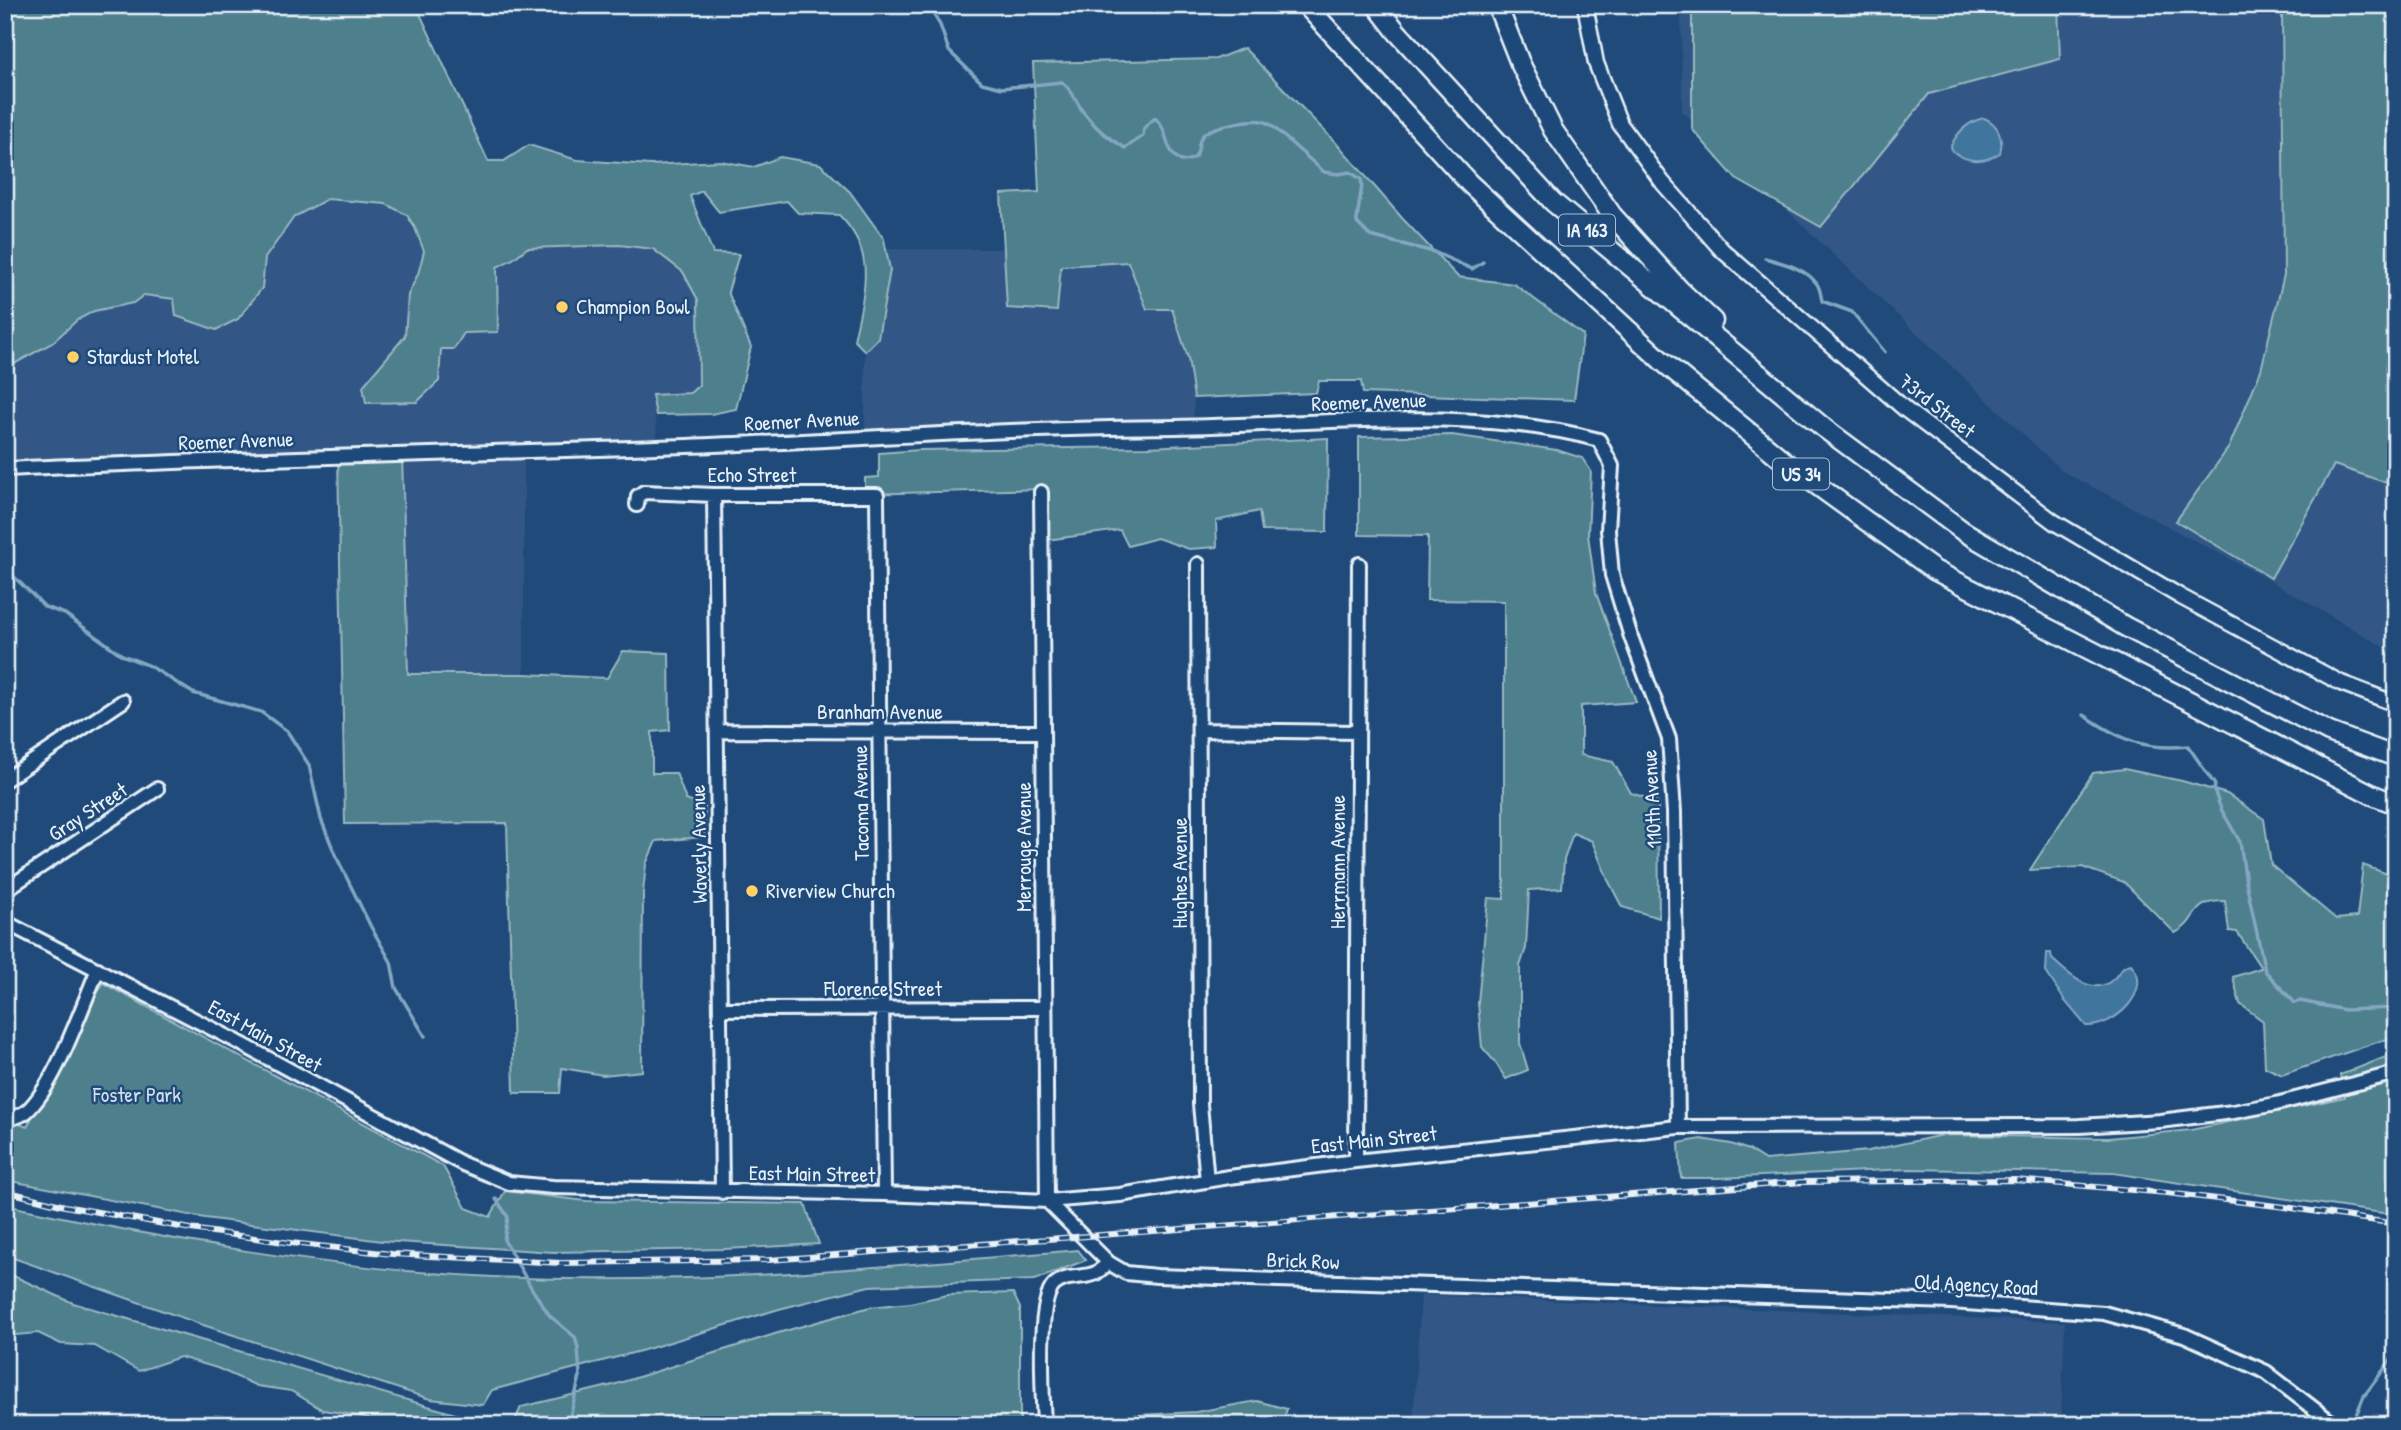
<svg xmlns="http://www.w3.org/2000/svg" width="2401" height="1430" font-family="'Patrick Hand',sans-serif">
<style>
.built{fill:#325686}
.green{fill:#4d7f8c;stroke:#9ab8c2;stroke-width:2}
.water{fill:#41769e;stroke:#84a7c2;stroke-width:2}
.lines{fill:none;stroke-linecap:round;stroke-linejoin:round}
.stream{stroke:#84a7c2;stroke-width:3.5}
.minor-casing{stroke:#e8f1f8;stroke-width:18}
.major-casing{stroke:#e8f1f8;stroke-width:19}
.highway-casing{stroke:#e8f1f8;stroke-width:23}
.minor{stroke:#1f4a7a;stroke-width:12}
.major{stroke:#1f4a7a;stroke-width:14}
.highway{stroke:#1f4a7a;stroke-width:18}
.rail-casing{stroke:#e8f1f8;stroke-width:6}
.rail{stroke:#1f4a7a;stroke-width:3.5;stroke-dasharray:10;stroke-linecap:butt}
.poi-dot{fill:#ffd166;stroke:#1f4a7a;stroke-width:2.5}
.labels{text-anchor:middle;stroke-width:5;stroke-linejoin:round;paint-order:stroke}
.shield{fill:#1f4a7a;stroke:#acbfd2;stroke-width:2}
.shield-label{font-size:19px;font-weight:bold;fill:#e8f1f8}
.poi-label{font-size:21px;fill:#e8f1f8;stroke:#1f4a7a;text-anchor:start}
.street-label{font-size:21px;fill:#e8f1f8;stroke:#1f4a7a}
.park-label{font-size:21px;fill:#d1e0e8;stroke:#1f4a7a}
</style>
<rect width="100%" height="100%" fill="#1f4a7a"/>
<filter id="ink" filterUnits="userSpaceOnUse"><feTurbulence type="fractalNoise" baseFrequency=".0143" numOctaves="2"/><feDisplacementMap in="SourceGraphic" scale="14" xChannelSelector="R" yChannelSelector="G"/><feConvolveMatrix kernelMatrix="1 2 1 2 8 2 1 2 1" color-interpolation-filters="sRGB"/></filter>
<g filter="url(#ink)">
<path class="built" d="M1681 5H2396V654L2260 575 2062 471 1682 111Z
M327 199 386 204 407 215 415 228 424 251 418 274 408 295 405 336 363 386 439 381 441 349 497 267 513 259 527 248 619 245 653 249 683 272 698 300 699 385 690 393 653 396 658 446 524 450V674H407L402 454 5 469V448L11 447 12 434 5 432V369L52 343 77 320 94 311 133 303 144 295 175 299 216 330 238 319 262 288 265 258 294 217Z
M886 249H1004L1007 308 1057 310 1061 266 1129 262 1147 308 1172 309 1188 358 1194 398 1193 426 865 436V351L878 338 890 270Z
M1421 1295 2065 1322 2061 1425H1413Z"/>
<path class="green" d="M5 5H416L488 161H504L529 145 577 160 651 165 720 161 754 167 780 157 820 164 850 192 884 239 890 270 878 338 865 351 854 340C864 293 878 253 839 215L798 213 787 201 719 212 702 191 690 196 713 253 739 254 728 292 751 347 736 409 711 414 656 415 652 395 690 393 699 385 698 300 683 272 653 249 619 245 527 248 513 259 497 267 498 332 464 333 454 349H441L439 381 417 402 366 403 363 386 405 336 408 295 418 274 424 251 415 228 407 215 386 204 327 199 294 217 265 258 262 288 238 319 216 330 176 316 174 299 144 295 133 303 94 311 77 320 52 343 5 369Z
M1692 5H2058L2060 59 1929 94 1821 227 1736 179 1692 129Z
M2274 5H2396V486L2334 465 2271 578 2176 521 2229 447 2261 370 2284 275 2282 11Z
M1244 48 1341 148 1402 218 1458 277 1514 284 1583 335 1574 400 1363 393 1361 381H1319L1316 393 1194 398 1188 358 1172 309H1147L1128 262 1061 266 1057 311 1007 308 1001 194 1039 192 1033 63 1216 59Z
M1452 435 1557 450 1582 458 1591 471 1588 535 1596 593 1636 702 1581 706V755L1613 762 1631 793 1658 802 1659 918 1622 907 1608 880 1592 841 1573 833 1564 860 1562 888 1529 890 1526 948 1520 966V1043L1528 1070 1506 1079 1495 1062 1482 1047 1478 1003 1488 898 1504 899V601L1427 600 1428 536 1359 535V437Z
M1328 438 1327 532 1262 531 1259 511 1216 521 1217 547 1189 549 1157 538 1128 546 1120 530 1046 540 1044 489 865 494V478L879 477V453L920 450 1148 447Z
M402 454 408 674H524L607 678 623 651 669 653 670 730 652 732V773H676L686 800 705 807 704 837 656 841 646 864 643 893 642 1071 603 1075 562 1068 560 1093H514L507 823 345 824 338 457Z
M2124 769 2182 781 2227 794 2264 819 2271 865 2336 919 2357 917 2363 865 2396 877V1038L2383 1040 2282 1075 2265 1067 2263 1021 2240 1004 2233 977 2261 968 2237 932 2229 931 2225 901C2188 901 2200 921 2175 933L2124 882 2082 867 2030 870 2093 773Z
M103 983 443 1166 466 1208 490 1217 505 1191 586 1201 805 1204 819 1244 725 1249 553 1252 382 1241 205 1218 5 1180V1118L27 1127Z
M2396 1053V1215L2113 1173 1909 1169 1719 1178H1681L1679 1143 1701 1139 1731 1144 1749 1150 1765 1160 1868 1151 1943 1135 2108 1138 2191 1130 2345 1097 2340 1075Z
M5 1205C166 1240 329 1269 493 1277 689 1286 883 1267 1078 1250L1086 1260 1035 1280 869 1286 779 1309 644 1350 492 1390 483 1405 430 1399 200 1324 5 1255Z
M5 1272 73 1303 466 1417 468 1425H382L366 1417 323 1410 291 1391 257 1386 217 1368 180 1357 139 1371 95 1346 61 1344 38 1333 5 1336Z
M1013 1293 1020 1308V1421L1196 1412 1257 1401 1287 1409 1282 1425H513L521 1407 613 1385 778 1333 870 1307 910 1303 947 1295Z"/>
<path class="water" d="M1984 118C1998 123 2004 138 2000 153 1983 163 1968 163 1952 151L1951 146C1957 132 1969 121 1984 118Z
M2047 953H2051L2052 959C2066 972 2091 997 2111 981 2120 975 2119 966 2131 964 2155 990 2114 1028 2086 1026L2065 1001 2046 972Z"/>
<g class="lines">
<path class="stream" d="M928 5 940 25 949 51 982 83 1002 88 1062 82C1072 90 1075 100 1082 110 1094 127 1107 137 1125 148L1143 136 1144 128 1155 118C1170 131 1162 148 1181 161 1206 160 1193 147 1203 135 1211 126 1250 119 1262 121 1264 121 1271 125 1272 126L1324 172 1338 174 1350 172 1361 179 1362 185 1357 219V223L1370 236 1434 252 1472 269 1483 262
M1765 258C1782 263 1806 268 1817 284 1820 288 1821 296 1822 301L1852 312 1885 352
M5 568 45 607 65 614 122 655 150 666 193 693 261 712 287 731 309 765 321 819 335 854 371 927 391 962 396 988 425 1036
M2084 715C2119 739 2145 751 2188 746L2215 785 2214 790 2221 809 2240 842 2246 882 2265 971 2295 1003 2300 1001 2345 1010 2396 1008
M496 1199 508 1217 504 1240 532 1289 550 1316 575 1337 578 1348 580 1376 568 1425
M2356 1415 2364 1396 2396 1353"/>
<defs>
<path id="minor" d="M5 469C232 458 460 454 687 446 850 440 1012 428 1176 427 1312 425 1468 404 1599 440L1612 466 1608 530 1612 575 1631 637 1669 739 1674 812 1678 1127
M1041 492 1047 1201
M714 495 722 1192
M637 505 638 496 644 492 714 495H877L884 1194
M1198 564 1200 1104 1207 1181
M1199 730 1358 732
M717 731 1043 732
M5 780 123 701
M5 890 157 789
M5 922 236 1041 463 1164 509 1183 553 1187 884 1194 1047 1201 1120 1195 1229 1177 1356 1161 1678 1127 2080 1126 2160 1121 2233 1112 2276 1104 2396 1073
M720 1009 1045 1008
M5 1118C14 1118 24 1115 30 1108 57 1080 82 1007 98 969
M1356 1161 1359 564
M1047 1201 1109 1263 1126 1273 1157 1276 1951 1302 2104 1313 2184 1335 2266 1372 2335 1425
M1044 1425C1043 1397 1036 1302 1054 1285 1066 1274 1083 1279 1096 1273 1100 1270 1105 1266 1109 1263"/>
<path id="major" d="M1585 5 1596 63 1620 124 1663 183 1722 250 1906 410 2054 522 2181 597 2341 683 2396 704"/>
<path id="highway" d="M1306 5 1469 183 1662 361 1789 465 1934 570 2373 795 2396 804
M1376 5 1397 32 1553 202 1824 428 1963 531 2126 627 2329 732 2396 757
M1497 5 1520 63 1553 130 1612 215 1679 289 1713 321"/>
</defs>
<use href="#minor" class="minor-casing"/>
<use href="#major" class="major-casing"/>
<use href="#highway" class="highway-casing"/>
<use href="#minor" class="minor"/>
<use href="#major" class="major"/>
<use href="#highway" class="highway"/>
<defs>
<path id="rail" d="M5 1191 65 1206 191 1229 291 1243 392 1254 561 1263 769 1260 1803 1182 2015 1180 2167 1193 2285 1207 2396 1224"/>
</defs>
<use href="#rail" class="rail-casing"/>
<use href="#rail" class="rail"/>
</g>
</g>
<g class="poi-dot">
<circle cx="562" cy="307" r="7"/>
<circle cx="73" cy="357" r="7"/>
<circle cx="752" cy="891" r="7"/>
</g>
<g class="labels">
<g class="shield">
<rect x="1559" y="214.5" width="56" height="31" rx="5"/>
<rect x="1773" y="458.5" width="56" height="31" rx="5"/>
</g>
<g class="shield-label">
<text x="1587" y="237">IA 163</text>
<text x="1801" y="481">US 34</text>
</g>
<g class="poi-label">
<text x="576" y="314">Champion Bowl</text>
<text x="87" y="364">Stardust Motel</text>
<text x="766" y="898">Riverview Church</text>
</g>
<g class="street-label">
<text transform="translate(1369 402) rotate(-2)" y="7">Roemer Avenue</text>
<text transform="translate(1937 406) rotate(38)" y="7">73rd Street</text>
<text transform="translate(802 421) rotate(-3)" y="7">Roemer Avenue</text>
<text transform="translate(236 441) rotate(-2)" y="7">Roemer Avenue</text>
<text x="752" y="482">Echo Street</text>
<text x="880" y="719">Branham Avenue</text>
<text transform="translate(1652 799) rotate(-93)" y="7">110th Avenue</text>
<text transform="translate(861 803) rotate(-91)" y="7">Tacoma Avenue</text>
<text transform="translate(88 812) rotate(-33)" y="7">Gray Street</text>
<text transform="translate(699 844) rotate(-91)" y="7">Waverly Avenue</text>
<text transform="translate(1024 847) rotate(-90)" y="7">Merrouge Avenue</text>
<text transform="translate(1338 862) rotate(-90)" y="7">Herrmann Avenue</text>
<text transform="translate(1180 873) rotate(-90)" y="7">Hughes Avenue</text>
<text x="883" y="996">Florence Street</text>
<text transform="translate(265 1036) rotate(29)" y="7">East Main Street</text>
<text transform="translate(1374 1140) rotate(-6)" y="7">East Main Street</text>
<text transform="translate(812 1174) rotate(1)" y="7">East Main Street</text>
<text transform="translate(1303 1261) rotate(2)" y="7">Brick Row</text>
<text transform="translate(1976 1285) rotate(3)" y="7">Old Agency Road</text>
</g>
<g class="park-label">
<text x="137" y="1102">Foster Park</text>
</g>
</g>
<rect width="2401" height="1430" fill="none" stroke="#1f4a7a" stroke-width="28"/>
<rect x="14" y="14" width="2373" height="1402" fill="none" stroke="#e8f1f8" stroke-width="2.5" filter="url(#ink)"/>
</svg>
